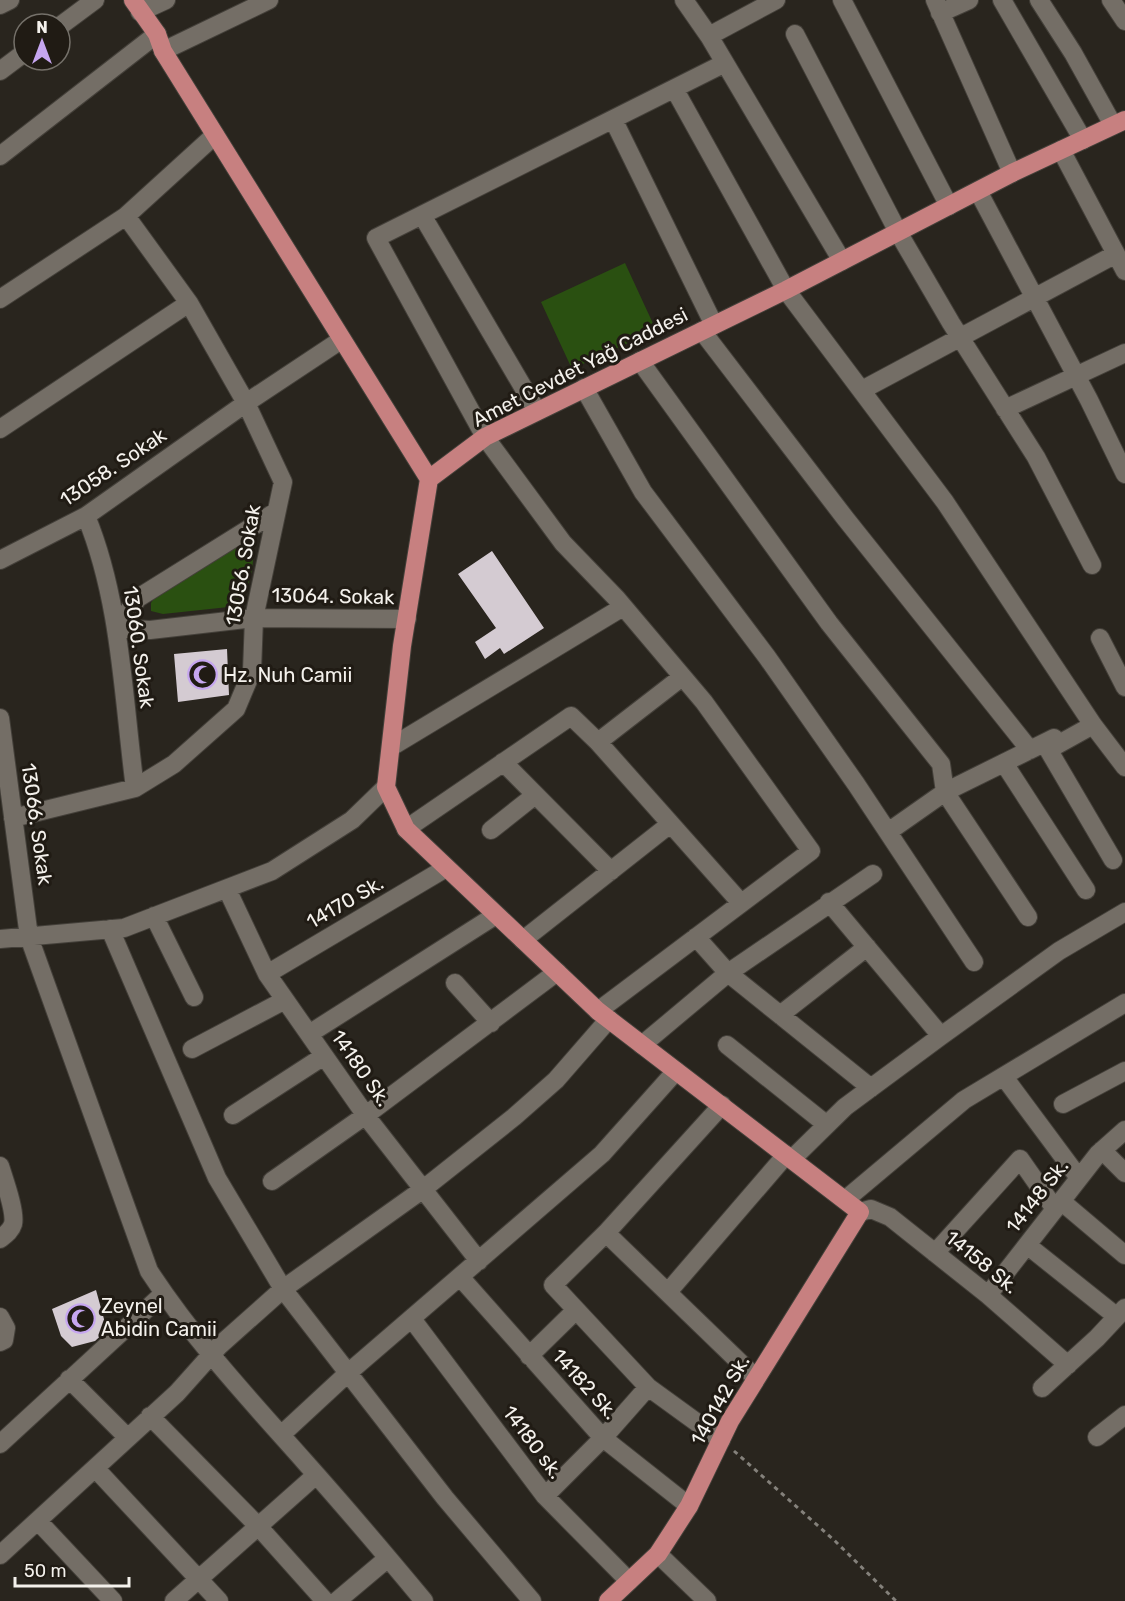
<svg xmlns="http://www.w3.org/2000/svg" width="1125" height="1601" font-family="Rubik,sans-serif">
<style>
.green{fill:#2a5011}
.building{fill:#d4cbd2}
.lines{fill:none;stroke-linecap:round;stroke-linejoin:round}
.minor-casing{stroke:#44403a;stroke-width:20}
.major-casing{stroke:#44403a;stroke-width:20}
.path{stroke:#84817b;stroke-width:3;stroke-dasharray:4.5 4.5;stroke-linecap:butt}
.minor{stroke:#746e66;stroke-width:18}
.major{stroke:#c78080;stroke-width:18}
.labels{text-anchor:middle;stroke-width:6;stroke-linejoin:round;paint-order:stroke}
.street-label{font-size:20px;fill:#f4f1ec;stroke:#201b14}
.poi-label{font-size:20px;fill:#f4f1ec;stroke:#201b14;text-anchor:start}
</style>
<rect width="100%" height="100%" fill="#29251e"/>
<path class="green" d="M625 263 656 330 572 369 541 302Z
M252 537C256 559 251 586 238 606L163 614 151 611V603L156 595Z"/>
<path class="building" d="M492 551 544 628 504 654 500 648 485 659 475 642 496 628 458 574Z
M227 649 229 695 178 702 174 654Z
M96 1290 107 1330 95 1341 72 1347 61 1336 52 1309Z"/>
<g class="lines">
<defs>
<path id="minor" d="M684 0 709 36 842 261
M842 0 949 206
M935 0 1012 173
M1002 0 1083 140
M1039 0 1073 53 1113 125
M1111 0 1125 21
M0 5 10 0
M140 12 166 0
M940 13 969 0
M60 26 95 0
M795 34 898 232 951 323 1036 457 1092 565
M709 36 776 0
M163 51 269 0
M0 71 24 53
M675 90 786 290 945 502 1093 725 1125 767
M613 119 714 325
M1061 150 1125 271
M0 156 157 34
M978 191 1089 400 1125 474
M422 215 537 411
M0 299 126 216 215 135
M702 331 845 518 1030 750
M640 361 829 623 941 764 945 792 1028 917
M584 388 643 492 767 657 856 784 974 962
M862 390 1116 254
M1005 409 1125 353
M0 429 189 303
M86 516C121 601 123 697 135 788
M0 560 86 516 246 403 341 340
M116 628 150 630 254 618 407 619
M116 628 138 598 274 513
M1100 638 1125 687
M0 718 29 937 149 1271C194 1340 250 1400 305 1462 346 1508 385 1554 424 1601
M598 742 682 677
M1045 744 1113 860
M391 747 623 607
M503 762 611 871
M1004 763 1086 890
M13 818 135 788 174 764 236 709 252 671 254 618 283 482 246 403 189 303 126 216
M406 829 571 716 598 742 741 903
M491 830 534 796
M888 832 945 792 1054 738 1057 745 1093 725
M227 889 267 974 369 1120 479 1261
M829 902 941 1036
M154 916 194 997
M110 929 217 1178 283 1289 445 1498 532 1601
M696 937 728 973 871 1088
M0 939 124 928 272 871 352 820 386 787
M523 940 669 825
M267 974 446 868
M455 983 491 1023
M598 1011 811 851 704 702 617 599 563 543 485 437 376 238 725 63
M780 1015 867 947
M309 1034 496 915
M642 1045 728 973 873 874
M727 1045 827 1125
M192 1049 285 1000
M1004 1077 1079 1178
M1063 1104 1125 1071
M233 1115 324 1056
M1102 1150 1125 1173
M792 1159 845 1107 941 1036 1059 951 1125 912
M0 1166C4 1179 16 1212 13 1224 11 1231 5 1235 0 1239
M272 1181 366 1115 557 972
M845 1200 964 1100 1125 1003
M1061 1201 1125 1255
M860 1212 871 1209 890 1217 988 1295 1068 1365
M606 1233 756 1378
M1027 1245 1116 1316
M935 1253 1020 1159 1055 1209
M461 1278 603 1438 689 1506
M668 1292 786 1155
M988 1295 1098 1154 1125 1130
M0 1317 6 1328 4 1340 0 1342
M412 1319 545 1496 629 1581
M529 1356 575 1311
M69 1379 127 1437
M1042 1388 1097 1338 1125 1308
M150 1416 258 1526 325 1601
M281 1435 348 1373 602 1154 676 1071
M1097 1437 1125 1415
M721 1440 648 1387 553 1285 606 1233 722 1105
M0 1444 164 1293
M95 1468 219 1601
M545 1496 603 1438 648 1387
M38 1521 113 1601
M658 1554 707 1601
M0 1555 177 1393 219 1346 283 1289 422 1190 514 1117 556 1080 609 1019
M174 1601 316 1475
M337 1601 388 1558"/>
<path id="major" d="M133 0 157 34 163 51 429 479
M608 1601 658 1554 689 1506 730 1421 860 1212 598 1011 406 829 386 787 402 646 429 479 485 437 786 290 1012 173 1125 120"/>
</defs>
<use href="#minor" class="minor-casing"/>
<use href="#major" class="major-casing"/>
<path class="path" d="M734 1451 834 1540 896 1601"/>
<use href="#minor" class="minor"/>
<use href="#major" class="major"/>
</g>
<defs>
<symbol id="mosque-ring" viewBox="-11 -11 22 22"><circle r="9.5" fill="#201b14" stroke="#c6a6f0" stroke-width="1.5"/><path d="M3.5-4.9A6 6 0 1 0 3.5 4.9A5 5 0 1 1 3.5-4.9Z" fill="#c6a6f0"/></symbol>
</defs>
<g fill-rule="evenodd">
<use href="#mosque-ring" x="186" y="658" width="33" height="33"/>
<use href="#mosque-ring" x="64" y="1302" width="33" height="33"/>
</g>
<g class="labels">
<g class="street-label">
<text transform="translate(580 367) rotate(-27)" y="7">Amet Cevdet Yağ Caddesi</text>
<text transform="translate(113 467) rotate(-34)" y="7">13058. Sokak</text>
<text transform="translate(243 565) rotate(-80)" y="7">13056. Sokak</text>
<text transform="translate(333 596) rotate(1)" y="7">13064. Sokak</text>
<text transform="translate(139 647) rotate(82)" y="7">13060. Sokak</text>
<text transform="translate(37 824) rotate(82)" y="7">13066. Sokak</text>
<text transform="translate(345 902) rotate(-30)" y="7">14170 Sk.</text>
<text transform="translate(361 1068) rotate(55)" y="7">14180 Sk.</text>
<text transform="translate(1037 1196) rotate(-52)" y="7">14148 Sk.</text>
<text transform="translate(982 1262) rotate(39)" y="7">14158 Sk.</text>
<text transform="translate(585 1384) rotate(48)" y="7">14182 Sk.</text>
<text transform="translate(720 1400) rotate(-61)" y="7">140142 Sk.</text>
<text transform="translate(533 1442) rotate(53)" y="7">14180 sk.</text>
</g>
<g class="poi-label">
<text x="223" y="682">Hz. Nuh Camii</text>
<text x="101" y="1313">Zeynel<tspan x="101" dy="23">Abidin Camii</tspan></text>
</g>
</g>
<g transform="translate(42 42)"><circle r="28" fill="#201b14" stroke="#75716a" stroke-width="1.5"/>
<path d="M0-4.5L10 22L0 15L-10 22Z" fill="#c6a6f0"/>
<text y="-9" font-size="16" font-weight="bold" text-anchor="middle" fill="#f4f1ec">N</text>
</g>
<path d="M15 1577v9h114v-9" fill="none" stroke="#f4f1ec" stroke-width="3"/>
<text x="24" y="1577" font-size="18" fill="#f4f1ec" stroke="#201b14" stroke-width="4.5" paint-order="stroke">50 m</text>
</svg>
